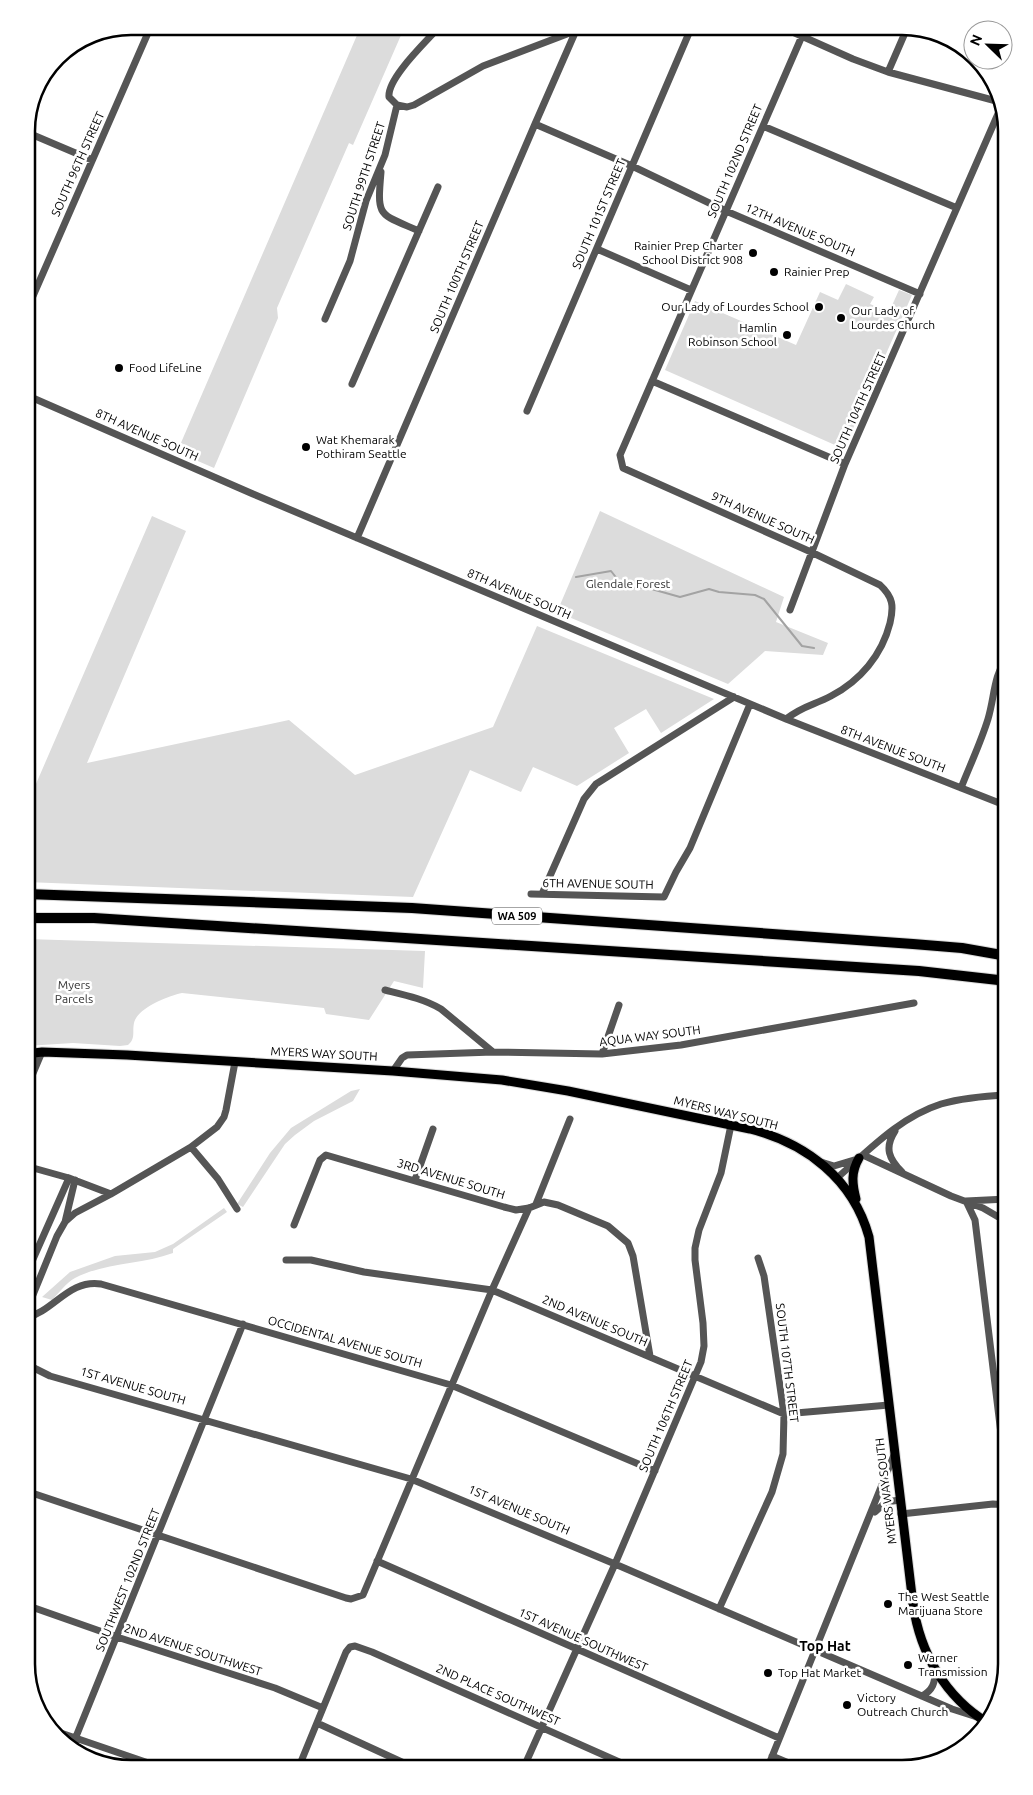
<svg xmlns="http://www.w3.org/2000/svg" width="1033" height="1795" font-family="Ubuntu,sans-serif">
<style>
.green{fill:#dcdcdc}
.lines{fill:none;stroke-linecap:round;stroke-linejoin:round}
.stream{stroke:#a3a3a3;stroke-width:2}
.major-casing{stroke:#dbdbdb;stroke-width:11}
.highway-casing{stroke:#dbdbdb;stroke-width:12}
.minor{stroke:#555;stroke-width:7}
.major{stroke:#000;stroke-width:9}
.highway{stroke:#000;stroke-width:10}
.poi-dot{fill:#000;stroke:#fff;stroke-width:2}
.labels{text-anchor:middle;stroke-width:5;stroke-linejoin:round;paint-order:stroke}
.shield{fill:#fff;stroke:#4c4c4c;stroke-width:1}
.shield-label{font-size:11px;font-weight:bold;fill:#000}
.street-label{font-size:12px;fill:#000;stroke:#fff}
.poi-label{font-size:12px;fill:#000;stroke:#fff;text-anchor:start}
.park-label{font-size:12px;fill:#333;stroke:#fff}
.neighbourhood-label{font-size:14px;font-weight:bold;fill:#000;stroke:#fff}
.rim{fill:none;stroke:#000;stroke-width:2.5}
</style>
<rect width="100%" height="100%" fill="#fff"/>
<path class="green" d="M361 26H405L353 145 349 143 277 308 278 318 214 468 177 452Z
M846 284 874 297 870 304 889 312 899 290 912 295 844 449 665 370 695 301 796 345 820 292 838 300Z
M600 511 784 597 776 622 828 643 823 655 765 651 728 684 557 612Z
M152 516 186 531 87 763 289 720 355 775 493 727 537 626 714 699 661 733 646 709 614 728 629 753 577 786 533 767 521 792 470 770 413 897 26 882V807Z
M26 939 425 951 423 988 394 981 369 1020 326 1014 324 1008 182 993C168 996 137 1008 134 1023 132 1032 136 1038 128 1045L120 1046 73 1043 26 1046Z
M360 1089 353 1101 314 1121 295 1135 285 1144 243 1207 237 1204 270 1153 291 1128 351 1091Z
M224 1208 227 1212 173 1249V1253C141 1265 106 1262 75 1278 66 1283 59 1293 52 1300L42 1297 70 1272 115 1256 155 1252 173 1244Z"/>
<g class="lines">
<path class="stream" d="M576 577 611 571 622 585 632 588H648L680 597 709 589 719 592 755 595 764 599 802 646 814 648"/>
<defs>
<path id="major" d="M26 1054 42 1052 127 1055 393 1071 502 1080 568 1091 750 1129C806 1143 853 1179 869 1237L913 1604C920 1653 945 1697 988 1723
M856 1199C852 1183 851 1172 859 1158"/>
<path id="highway" d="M26 894 412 908 913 944 962 948 1007 956
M26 918H94L919 971 1007 981"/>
</defs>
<use href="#major" class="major-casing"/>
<use href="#highway" class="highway-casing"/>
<path class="minor" d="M779 26 853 59 888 72 1000 102
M888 72 908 26
M397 105 407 107 414 105 483 66 588 26
M535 124 632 166 726 211 920 294
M763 126 957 208
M26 132 92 160
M381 172C377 218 378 213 419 231
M597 249 691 290
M26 312 151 26
M325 319 350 261 366 201 385 155 397 105 389 97C387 78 427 41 440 26
M652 381 845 464
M352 384 438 187
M26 395 253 494 786 719 1007 806
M527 411 692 26
M357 538 535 124 578 26
M790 610 845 464 1001 107
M786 719C802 706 814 705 831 696 860 681 882 655 890 623 894 606 893 597 880 585L811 552 623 468 620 455 802 36
M961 788C970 765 981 742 988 719 995 695 993 678 1007 656
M531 894 664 897 676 872 690 848 750 704
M542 894 584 799 596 784 734 697
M385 990C405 995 424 999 441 1009L493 1052
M602 1054 619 1005
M393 1071 402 1058 407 1055 493 1052 602 1054 681 1045 914 1003
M26 1090 42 1052
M895 1131C884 1148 889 1159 902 1172
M191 1147 218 1179 237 1209
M863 1155 951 1196 983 1208 1007 1222
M821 1162 834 1166 854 1160
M26 1166 69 1178 111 1194 191 1147 217 1127 224 1117 226 1110 235 1062
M837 1178C869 1150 900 1117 941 1104 962 1098 985 1096 1007 1095
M415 1180 433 1129
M536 1204 570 1119
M66 1221 75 1213 111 1194
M294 1225 320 1160 326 1155 504 1207 516 1210 529 1208 544 1202 558 1205 608 1226 628 1243 633 1256 650 1356
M286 1260H311L364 1272 492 1290 784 1414 889 1405
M26 1275 69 1178
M26 1312 57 1236 65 1222 75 1180
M26 1318C54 1311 69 1279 101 1284L451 1385 655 1471
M26 1362 36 1369 50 1376 411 1479 615 1564 952 1709 977 1717
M997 1394 1007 1395
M1007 1483 975 1220 966 1201 1007 1199
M26 1491 346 1598 351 1599 363 1595 492 1290 529 1208
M875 1512 886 1502 900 1500
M901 1514 993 1504 1007 1505
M377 1561 779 1738
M26 1605 117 1637 275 1688 323 1708
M719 1609 772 1492 783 1454 784 1414 764 1276 758 1258
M922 1696C933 1690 935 1683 935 1671
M984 1720 993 1708
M317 1723 417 1769
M55 1731 166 1769
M71 1749 243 1324
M772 1756 803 1769
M298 1769 346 1652 350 1647 355 1646 372 1652 635 1769
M523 1769 615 1564 701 1362 704 1346 703 1323 695 1260V1248L699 1230 721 1173 731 1125
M767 1769 894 1455"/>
<use href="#major" class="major"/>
<use href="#highway" class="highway"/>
</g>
<g class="poi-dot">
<circle cx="753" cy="253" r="5"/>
<circle cx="774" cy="272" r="5"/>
<circle cx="819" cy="307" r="5"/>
<circle cx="841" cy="318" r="5"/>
<circle cx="787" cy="335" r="5"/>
<circle cx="119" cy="368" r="5"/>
<circle cx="306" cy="447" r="5"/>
<circle cx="888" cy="1604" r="5"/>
<circle cx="908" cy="1665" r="5"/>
<circle cx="768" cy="1673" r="5"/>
<circle cx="847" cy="1705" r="5"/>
</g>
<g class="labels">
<rect class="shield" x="492" y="907.5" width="50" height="17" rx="4"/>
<g class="shield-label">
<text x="517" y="920">WA 509</text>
</g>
<g class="street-label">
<text transform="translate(735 161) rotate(-67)" y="4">SOUTH 102ND STREET</text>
<text transform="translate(78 164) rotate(-66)" y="4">SOUTH 96TH STREET</text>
<text transform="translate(364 176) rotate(-72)" y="4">SOUTH 99TH STREET</text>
<text transform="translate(599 214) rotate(-67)" y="4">SOUTH 101ST STREET</text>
<text transform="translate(800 230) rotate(23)" y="4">12TH AVENUE SOUTH</text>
<text transform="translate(457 277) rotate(-67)" y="4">SOUTH 100TH STREET</text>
<text transform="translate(858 408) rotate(-66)" y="4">SOUTH 104TH STREET</text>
<text transform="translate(147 435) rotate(24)" y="4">8TH AVENUE SOUTH</text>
<text transform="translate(763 518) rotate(24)" y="4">9TH AVENUE SOUTH</text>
<text transform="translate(519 594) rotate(23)" y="4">8TH AVENUE SOUTH</text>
<text transform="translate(893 749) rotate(21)" y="4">8TH AVENUE SOUTH</text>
<text transform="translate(598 884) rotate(1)" y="4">6TH AVENUE SOUTH</text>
<text transform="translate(650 1036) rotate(-7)" y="4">AQUA WAY SOUTH</text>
<text transform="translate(324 1054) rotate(3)" y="4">MYERS WAY SOUTH</text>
<text transform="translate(726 1113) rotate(14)" y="4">MYERS WAY SOUTH</text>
<text transform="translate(451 1179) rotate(17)" y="4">3RD AVENUE SOUTH</text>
<text transform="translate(595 1321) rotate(23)" y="4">2ND AVENUE SOUTH</text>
<text transform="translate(345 1342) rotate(16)" y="4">OCCIDENTAL AVENUE SOUTH</text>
<text transform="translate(787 1363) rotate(83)" y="4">SOUTH 107TH STREET</text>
<text transform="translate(133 1386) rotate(16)" y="4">1ST AVENUE SOUTH</text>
<text transform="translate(666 1416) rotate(-67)" y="4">SOUTH 106TH STREET</text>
<text transform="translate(886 1491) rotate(-97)" y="4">MYERS WAY SOUTH</text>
<text transform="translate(519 1510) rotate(23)" y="4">1ST AVENUE SOUTH</text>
<text transform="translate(128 1580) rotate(-68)" y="4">SOUTHWEST 102ND STREET</text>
<text transform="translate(583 1640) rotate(24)" y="4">1ST AVENUE SOUTHWEST</text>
<text transform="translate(193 1650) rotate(18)" y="4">2ND AVENUE SOUTHWEST</text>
<text transform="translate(498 1695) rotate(24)" y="4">2ND PLACE SOUTHWEST</text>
</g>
<g class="poi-label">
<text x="743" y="250" text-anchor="end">Rainier Prep Charter<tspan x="743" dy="14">School District 908</tspan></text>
<text x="784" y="276">Rainier Prep</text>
<text x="809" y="311" text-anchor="end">Our Lady of Lourdes School</text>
<text x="851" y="315">Our Lady of<tspan x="851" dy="14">Lourdes Church</tspan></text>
<text x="777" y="332" text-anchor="end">Hamlin<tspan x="777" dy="14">Robinson School</tspan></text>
<text x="129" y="372">Food LifeLine</text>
<text x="316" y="444">Wat Khemarak<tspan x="316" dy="14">Pothiram Seattle</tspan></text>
<text x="898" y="1601">The West Seattle<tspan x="898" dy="14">Marijuana Store</tspan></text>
<text x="918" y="1662">Warner<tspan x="918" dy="14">Transmission</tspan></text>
<text x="778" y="1677">Top Hat Market</text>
<text x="857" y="1702">Victory<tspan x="857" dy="14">Outreach Church</tspan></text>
</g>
<g class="park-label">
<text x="628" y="588">Glendale Forest</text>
<text x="74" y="989">Myers<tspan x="74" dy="14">Parcels</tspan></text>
</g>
<g class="neighbourhood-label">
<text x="825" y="1651">Top Hat</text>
</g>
</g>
<path d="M0 0H1033V1795H0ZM131 35H902A96 96 0 0 1 998 131V1664A96 96 0 0 1 902 1760H131A96 96 0 0 1 35 1664V131A96 96 0 0 1 131 35Z" fill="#fff" fill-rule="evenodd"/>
<path class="rim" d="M131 35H902A96 96 0 0 1 998 131V1664A96 96 0 0 1 902 1760H131A96 96 0 0 1 35 1664V131A96 96 0 0 1 131 35Z"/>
<g transform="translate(988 45) rotate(293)"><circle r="24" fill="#ffffff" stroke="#999999"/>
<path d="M0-4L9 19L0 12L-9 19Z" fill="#000000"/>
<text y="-8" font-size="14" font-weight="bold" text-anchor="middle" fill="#000000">N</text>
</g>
</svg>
